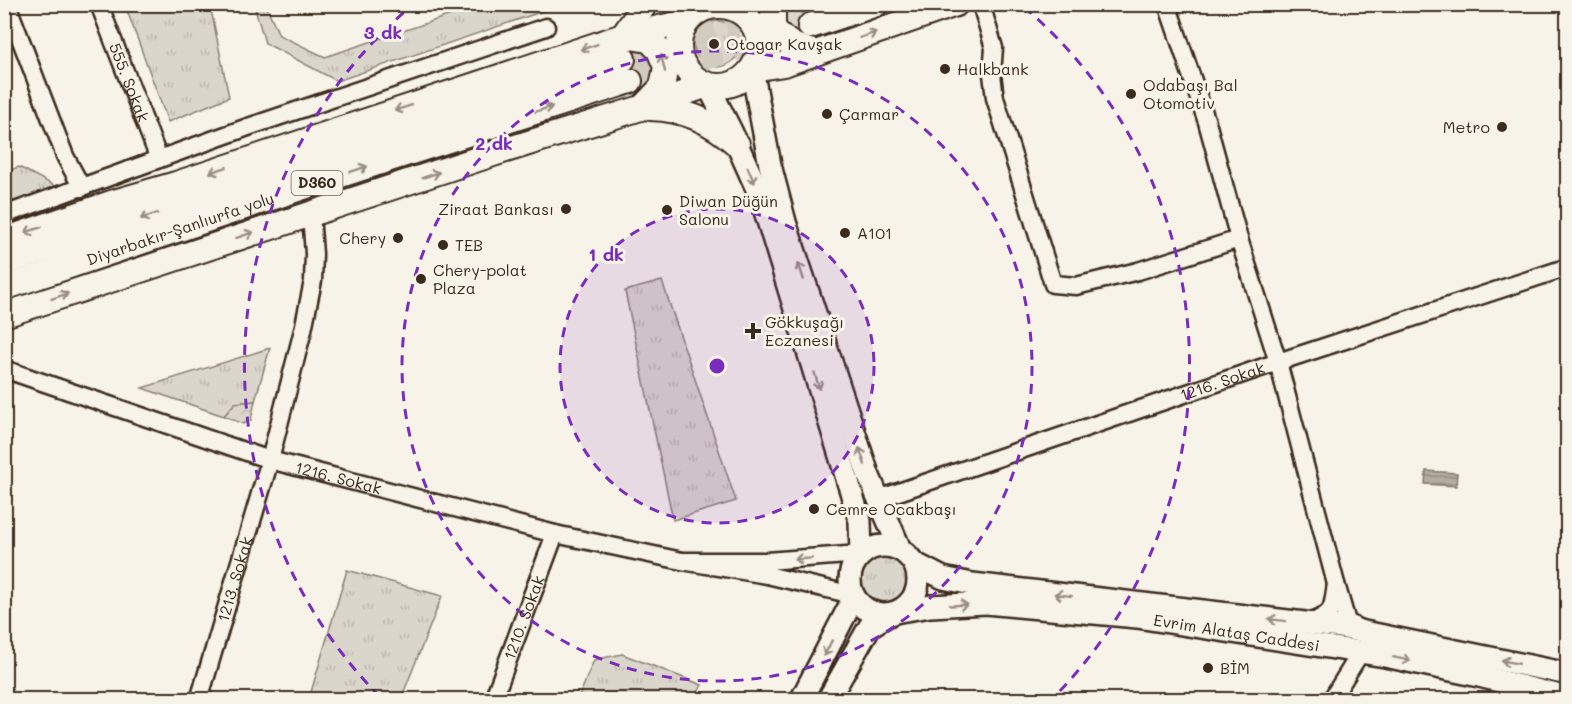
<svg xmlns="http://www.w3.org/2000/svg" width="1572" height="704" font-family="Mali,sans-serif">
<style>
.grass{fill:url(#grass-tufts);stroke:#8b8074;stroke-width:1.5}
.park{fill:url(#park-crowns);stroke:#8b8074;stroke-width:1.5}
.water{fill:url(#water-rules);stroke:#84786c;stroke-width:1.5}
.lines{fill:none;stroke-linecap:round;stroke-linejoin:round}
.highway-tunnel{stroke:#d1cbc0;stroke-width:24;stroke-dasharray:24 12;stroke-linecap:butt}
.minor-casing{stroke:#3b2a1e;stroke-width:21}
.major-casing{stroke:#3b2a1e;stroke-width:26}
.highway-casing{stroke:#3b2a1e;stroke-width:28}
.minor{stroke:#f7f3e8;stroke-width:16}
.major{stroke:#f7f3e8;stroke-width:21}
.highway{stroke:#f7f3e8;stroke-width:24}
.oneway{stroke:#998e83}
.ring{fill:none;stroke:#7b2cbf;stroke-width:3;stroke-dasharray:10 8}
.poi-dot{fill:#3b2a1e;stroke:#f7f3e8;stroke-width:2}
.labels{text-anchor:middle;stroke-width:6;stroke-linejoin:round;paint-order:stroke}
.shield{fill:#f7f3e8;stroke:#73665b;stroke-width:1.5}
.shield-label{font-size:15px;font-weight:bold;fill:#3b2a1e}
.poi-label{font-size:16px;fill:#3b2a1e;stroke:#f7f3e8;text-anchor:start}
.street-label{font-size:16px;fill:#3b2a1e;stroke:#f7f3e8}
.centre{fill:#7b2cbf;stroke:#f7f3e8;stroke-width:3}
.ring-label{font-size:18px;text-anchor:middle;font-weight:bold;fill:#7b2cbf;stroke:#f7f3e8;stroke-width:6;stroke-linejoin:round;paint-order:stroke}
</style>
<defs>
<pattern id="grass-tufts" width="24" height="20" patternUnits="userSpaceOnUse" patternTransform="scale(1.5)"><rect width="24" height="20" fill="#dbd6cb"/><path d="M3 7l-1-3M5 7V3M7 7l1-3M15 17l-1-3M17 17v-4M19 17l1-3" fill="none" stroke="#bdb8ae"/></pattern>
<pattern id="park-crowns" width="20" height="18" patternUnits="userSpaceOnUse" patternTransform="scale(1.5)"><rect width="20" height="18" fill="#dbd6cb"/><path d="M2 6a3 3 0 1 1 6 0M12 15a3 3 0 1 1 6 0" fill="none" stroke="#bdb8ae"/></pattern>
<pattern id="water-rules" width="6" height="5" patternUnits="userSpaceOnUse" patternTransform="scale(1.5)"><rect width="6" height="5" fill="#b4aca0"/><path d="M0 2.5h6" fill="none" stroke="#948c82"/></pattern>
</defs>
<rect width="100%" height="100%" fill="#f7f3e8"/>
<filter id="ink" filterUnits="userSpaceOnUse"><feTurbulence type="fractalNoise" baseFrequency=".0167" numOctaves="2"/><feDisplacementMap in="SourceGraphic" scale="12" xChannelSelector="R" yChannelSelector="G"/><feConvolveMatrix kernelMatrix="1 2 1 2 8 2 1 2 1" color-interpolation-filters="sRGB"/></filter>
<g filter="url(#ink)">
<path class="grass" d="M171 5H210L229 97 168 122 125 5Z
M254 5H266L279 35 325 57 481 5H561L337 81 265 43Z
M784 5H799L811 38C787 38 785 25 784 5Z
M694 44a23 23 0 1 1 46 0a23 23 0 1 1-46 0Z
M625 49C648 50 655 61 654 83L641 95Z
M19 167 57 187 5 205 4 172Z
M662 281 736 501 673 520 625 291Z
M270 348 255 401 235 403 224 416 142 388Z
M855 581a28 28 0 1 1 56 0a28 28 0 1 1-56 0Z
M347 570 442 596 401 699H309Z
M622 654 702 685 694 699H578L594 660Z"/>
<path class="park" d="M255 401 251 420 243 424 224 416 235 403Z"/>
<path class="water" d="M1426 471 1457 473 1456 486 1425 484Z"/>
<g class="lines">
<path class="highway-tunnel" d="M623 59 791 4
M630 81 810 26"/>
<defs>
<g id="minor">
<path d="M7 4 65 156 82 188"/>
<path id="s1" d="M99 4 159 159"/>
<path d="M981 4 994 48 992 74 995 98 1053 284 1076 286 1138 271 1239 239"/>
<path d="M1167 4 1207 122 1239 239 1278 362 1336 584"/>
<path d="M4 215 248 127 546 27"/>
<path id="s2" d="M4 369 270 460 555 534 682 561"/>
<path id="s3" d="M878 499 1278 362 1568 267"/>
<path d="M853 595 767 575 682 561H766L861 554"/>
<path d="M1311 623C1335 612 1332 609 1336 584L1347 622 1362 630"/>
<path id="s4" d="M199 700 270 460 303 330 313 281 314 254 311 214"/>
<path id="s5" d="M493 700 555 534"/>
<path d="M1331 700 1361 652"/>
</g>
<g id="major">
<path d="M728 4 729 6"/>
<path d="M752 69 770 165 785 222 868 474 900 549"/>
<path d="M708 85 732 133 761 198 860 521 861 554"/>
<circle cx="884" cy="580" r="34"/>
<path d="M914 563 943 578 972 584 1340 627 1568 674"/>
<path id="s6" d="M900 611 931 606 986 603 1137 617 1385 656 1479 676 1568 698"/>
<path d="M801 700 849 607 853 595"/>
<path d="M828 700 870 626 890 614"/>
</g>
<g id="highway">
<path d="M773 4V28C787 44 795 47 816 53"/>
<circle cx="719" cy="46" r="40"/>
<path d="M810 26 876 4"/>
<path d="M752 69 784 64 956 4"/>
<path d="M643 107 662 87 666 67 659 50 649 40 623 36 645 4"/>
<path d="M650 108C685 109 711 121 737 144"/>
<path d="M4 240 111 203 176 184 623 36 686 22"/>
<path d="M4 263 623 59"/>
<path id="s7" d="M4 288 304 187 630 81"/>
<path d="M4 315 493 154 641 108 708 85"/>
</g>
</defs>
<use href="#minor" class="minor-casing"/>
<use href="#major" class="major-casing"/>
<use href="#highway" class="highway-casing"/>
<use href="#minor" class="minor"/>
<use href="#major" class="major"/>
<use href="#highway" class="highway"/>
</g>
<defs><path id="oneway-shaft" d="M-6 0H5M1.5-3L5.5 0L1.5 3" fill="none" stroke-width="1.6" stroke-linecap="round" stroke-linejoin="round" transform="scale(1.5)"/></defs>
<g class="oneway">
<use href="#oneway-shaft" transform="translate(868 35) rotate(-19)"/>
<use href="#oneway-shaft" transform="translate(589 47) rotate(162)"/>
<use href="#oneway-shaft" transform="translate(663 63) rotate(-103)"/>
<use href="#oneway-shaft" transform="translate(403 108) rotate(162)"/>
<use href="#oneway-shaft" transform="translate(544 109) rotate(-18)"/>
<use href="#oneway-shaft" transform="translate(359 169) rotate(-18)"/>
<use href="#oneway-shaft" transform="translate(218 170) rotate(161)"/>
<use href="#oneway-shaft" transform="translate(431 175) rotate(-18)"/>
<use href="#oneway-shaft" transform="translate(751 175) rotate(66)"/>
<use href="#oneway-shaft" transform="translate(149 216) rotate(162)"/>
<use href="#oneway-shaft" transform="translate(33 230) rotate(161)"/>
<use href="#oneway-shaft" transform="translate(245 235) rotate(-18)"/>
<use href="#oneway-shaft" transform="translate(801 271) rotate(-108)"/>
<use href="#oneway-shaft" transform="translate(60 296) rotate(-19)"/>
<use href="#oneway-shaft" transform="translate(817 381) rotate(73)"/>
<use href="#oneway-shaft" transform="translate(862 456) rotate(-109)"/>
<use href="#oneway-shaft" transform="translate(803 559) rotate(176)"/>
<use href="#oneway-shaft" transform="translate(1063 595) rotate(-173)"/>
<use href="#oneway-shaft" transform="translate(959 605) rotate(-3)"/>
<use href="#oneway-shaft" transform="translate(1277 620) rotate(-173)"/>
<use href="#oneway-shaft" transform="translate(828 648) rotate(117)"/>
<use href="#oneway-shaft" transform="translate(1402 659) rotate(12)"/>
<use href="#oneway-shaft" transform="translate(1510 662) rotate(-169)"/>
</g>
</g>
<circle cx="717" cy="366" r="157" fill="#7b2cbf" fill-opacity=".12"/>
<g class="ring">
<circle cx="717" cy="366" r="157"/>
<circle cx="717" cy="366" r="315"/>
<path d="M380 697A472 472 0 0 1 410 7M1024 7A472 472 0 0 1 1054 697"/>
</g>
<g class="poi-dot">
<circle cx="714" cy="44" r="6"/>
<circle cx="945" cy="69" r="6"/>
<circle cx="1131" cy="94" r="6"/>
<circle cx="827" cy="114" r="6"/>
<circle cx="1502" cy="127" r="6"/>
<circle cx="566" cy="209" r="6"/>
<circle cx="667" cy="210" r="6"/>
<circle cx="845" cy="233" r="6"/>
<circle cx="398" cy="238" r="6"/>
<circle cx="443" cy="245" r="6"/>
<circle cx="421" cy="279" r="6"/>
<path d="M750 322h6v6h6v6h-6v6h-6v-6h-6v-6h6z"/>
<circle cx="814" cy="509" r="6"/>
<circle cx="1208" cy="668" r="6"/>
</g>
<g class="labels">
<rect class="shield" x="291.5" y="171" width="51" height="24" rx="4.5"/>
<g class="shield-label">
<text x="317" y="188">D360</text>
</g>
<g class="poi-label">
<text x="726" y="50">Otogar Kavşak</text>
<text x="957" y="75">Halkbank</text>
<text x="1143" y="91">Odabaşı Bal<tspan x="1143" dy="18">Otomotiv</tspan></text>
<text x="839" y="120">Çarmar</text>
<text x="1490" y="133" text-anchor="end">Metro</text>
<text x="679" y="207">Diwan Düğün<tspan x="679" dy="18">Salonu</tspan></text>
<text x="554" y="215" text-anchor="end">Ziraat Bankası</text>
<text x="857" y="239">A101</text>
<text x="386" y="244" text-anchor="end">Chery</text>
<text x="455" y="251">TEB</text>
<text x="433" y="276">Chery-polat<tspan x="433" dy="18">Plaza</tspan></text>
<text x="765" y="328">Gökkuşağı<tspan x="765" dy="18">Eczanesi</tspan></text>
<text x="826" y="515">Cemre Ocakbaşı</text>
<text x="1220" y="674">BİM</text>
</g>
<g class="street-label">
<text dy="6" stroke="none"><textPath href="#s1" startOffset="84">555. Sokak</textPath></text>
<text dy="6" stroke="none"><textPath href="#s7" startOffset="186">Diyarbakır-Şanlıurfa yolu</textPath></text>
<text dy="6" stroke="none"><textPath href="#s3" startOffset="364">1216. Sokak</textPath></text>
<text dy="6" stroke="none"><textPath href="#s2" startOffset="352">1216. Sokak</textPath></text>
<text dy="6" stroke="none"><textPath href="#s4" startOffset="126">1213. Sokak</textPath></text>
<text dy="6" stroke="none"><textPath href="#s5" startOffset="88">1210. Sokak</textPath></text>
<text dy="6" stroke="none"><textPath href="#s6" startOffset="339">Evrim Alataş Caddesi</textPath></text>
</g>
</g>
<circle cx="717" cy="366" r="9" class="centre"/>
<g class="ring-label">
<text x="383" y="39">3 dk</text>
<text x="494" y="150">2 dk</text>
<text x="606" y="261">1 dk</text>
</g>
<rect width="1572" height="704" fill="none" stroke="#f7f3e8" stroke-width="24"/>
<rect x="12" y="12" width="1548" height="680" fill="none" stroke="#3b2a1e" stroke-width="2" filter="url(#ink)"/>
</svg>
